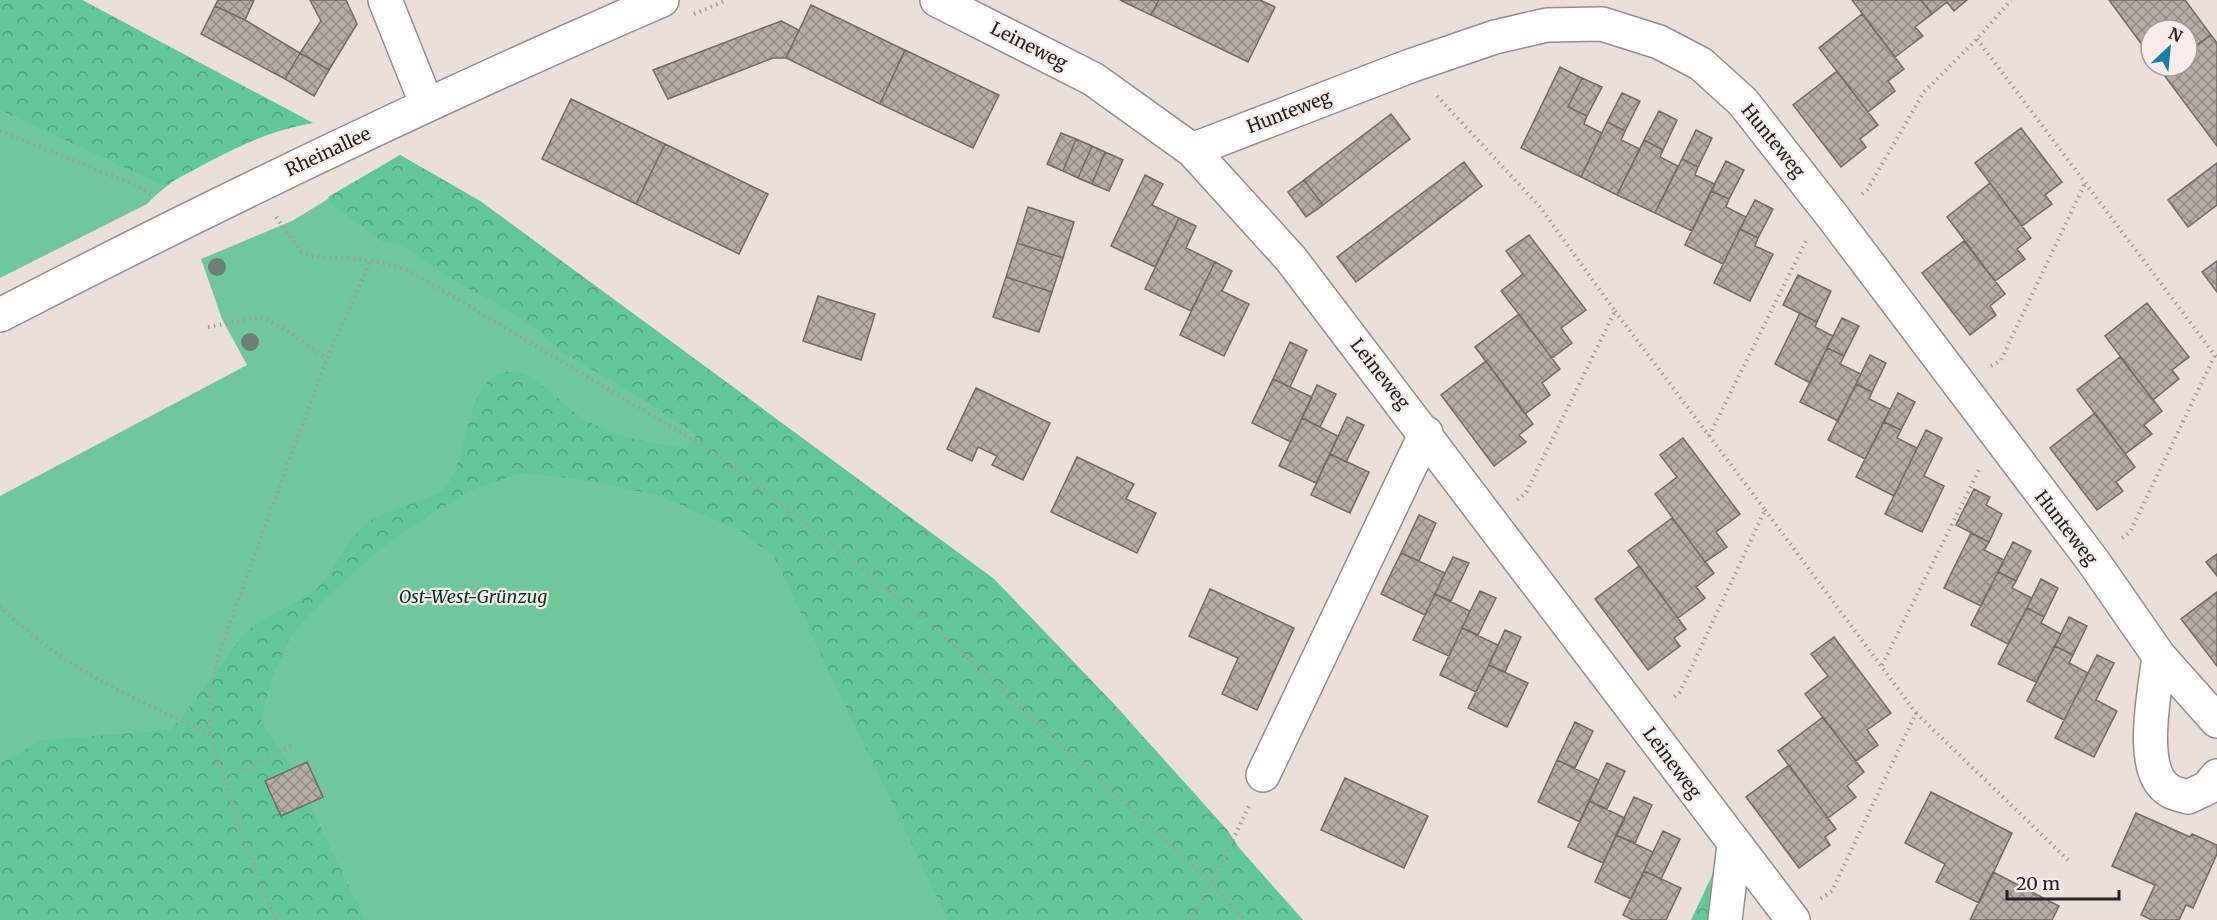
<svg xmlns="http://www.w3.org/2000/svg" width="2217" height="920" font-family="Merriweather,serif">
<style>
.green{fill:#70c89a}
.forest{fill:url(#forest-crowns)}
.building{fill:url(#building-cross-hatch);stroke:#736a63;stroke-width:1.5}
.lines{fill:none;stroke-linecap:round;stroke-linejoin:round}
.minor-casing{stroke:#968d86;stroke-width:36}
.path{stroke:#a59c96;stroke-width:4;stroke-dasharray:1.5 4.5;stroke-linecap:butt}
.minor{stroke:#fff;stroke-width:33}
.tree{fill:#6c8172}
.labels{text-anchor:middle;stroke-width:4.5;stroke-linejoin:round;paint-order:stroke}
.street-label{font-size:18px;fill:#272320;stroke:#f8ede6}
.park-label{font-size:18px;font-style:italic;fill:#04331f;stroke:#f8ede6}
</style>
<defs>
<pattern id="forest-crowns" width="20" height="18" patternUnits="userSpaceOnUse" patternTransform="scale(1.5)"><rect width="20" height="18" fill="#61c895"/><path d="M2 6a3 3 0 1 1 6 0M12 15a3 3 0 1 1 6 0" fill="none" stroke="#50a279"/></pattern>
<pattern id="building-cross-hatch" width="8" height="8" patternUnits="userSpaceOnUse" patternTransform="scale(1.5)"><rect width="8" height="8" fill="#b4aba3"/><path d="M0 0l8 8M0 8l8-8" fill="none" stroke="#928b84"/></pattern>
</defs>
<rect width="100%" height="100%" fill="#ebe0d8"/>
<path class="green" d="M0 0H82L313 123C259 132 185 164 147 204L0 278Z
M400 155 480 201 994 579 1112 702 1228 831 1239 848 1303 920H0V496L247 365 222 319 201 259 292 221Z"/>
<path class="forest" d="M0 0H82L313 123C258 132 213 160 164 186L0 110Z
M400 155 480 201 994 579 1112 702 1228 831 1239 848 1303 920H948L774 557 743 532 660 496 586 480 523 473 506 478 470 491 425 518 378 551 322 602 291 635 271 681 261 720 292 769 266 781 309 803 365 920H0V764L42 740 171 730C188 708 205 687 221 665 229 655 236 642 245 633 265 613 294 607 315 590 336 572 343 544 364 525 382 508 432 502 445 488 470 460 464 380 505 372 531 366 563 406 584 419 616 438 653 443 688 448L697 435 636 395 560 351 539 331 496 303 466 288 404 247 381 241 331 204 328 197Z
M1715 869 1708 920H1691Z"/>
<path class="building" d="M218 0H254L245 20 215 6Z
M310 0H346L357 24 329 70 300 53 321 21Z
M1120 0H1159L1151 15Z
M1159 0H1260L1275 7 1248 62 1151 15Z
M1852 0H1921L1932 14 1915 27 1923 36 1895 57Z
M1921 0H1967L1954 11 1947 2 1932 14Z
M2109 0H2185L2211 35 2187 52V30H2151V57Z
M811 5 905 50 880 104 786 58Z
M215 6 245 20 300 53 285 79 201 34Z
M1862 14 1904 69 1888 81 1895 91 1868 112 1819 48Z
M781 21 799 30 786 58H773L668 99 653 70Z
M2211 35 2217 43V146L2161 71 2168 66H2187V52Z
M905 50 999 95 973 148 880 104Z
M300 53 329 70 314 96 285 79Z
M1560 67 1582 78 1568 107 1587 116 1584 124 1602 133 1581 177 1521 148Z
M1837 71 1878 125 1860 139 1866 147 1841 167 1793 105Z
M1582 78 1602 87 1587 116 1568 107Z
M1622 93 1640 101 1625 131 1607 122Z
M571 99 665 144 636 204 542 159Z
M1659 111 1677 120 1663 150 1644 140Z
M1391 114 1410 139 1323 205 1304 180Z
M1607 122 1625 131 1621 140 1640 149 1617 195 1581 177Z
M2021 128 2062 182 2045 195 2052 204 2022 226 1975 163Z
M1696 130 1712 138 1698 167 1682 159Z
M1061 133 1076 139 1063 171 1047 164Z
M1076 139 1092 146 1078 178 1063 171Z
M1644 140 1663 150 1660 157 1678 166 1655 213 1617 195Z
M665 144 768 194 739 254 636 204Z
M1092 146 1105 152 1092 184 1078 178Z
M1105 152 1123 160 1109 191 1092 184Z
M1682 159 1698 167 1695 175 1715 184 1692 231 1655 213Z
M1726 161 1744 170 1729 199 1711 191Z
M1464 162 1482 186 1356 282 1337 257Z
M2217 163V205L2188 227 2168 200Z
M1145 175 1163 184 1152 205 1179 218 1155 267 1111 246Z
M1304 180 1323 205 1306 217 1288 192Z
M1990 183 2031 238 2017 249 2025 259 1995 281 1947 217Z
M1711 191 1729 199 1726 207 1746 217 1723 264 1685 245Z
M1755 200 1773 209 1758 238 1740 229Z
M1028 207 1074 222 1063 258 1017 243Z
M1179 218 1196 226 1186 248 1215 262 1191 311 1145 289Z
M1740 229 1758 238 1755 246 1773 254 1750 301 1714 283Z
M1529 235 1586 310 1561 328 1572 343 1552 358 1501 291 1523 274 1506 251Z
M1964 241 2005 294 1990 306 1996 315 1970 335 1922 273Z
M1017 243 1063 258 1052 292 1006 277Z
M2217 261V292L2202 272Z
M1215 262 1232 271 1222 291 1249 304 1224 356 1180 335Z
M1798 275 1831 291 1817 322 1783 305Z
M1006 277 1052 292 1039 332 993 317Z
M818 296 875 314 861 360 803 341Z
M2147 303 2189 357 2172 370 2179 379 2153 400 2105 336Z
M1800 313 1817 322 1815 327 1833 336 1810 383 1775 364Z
M1519 314 1560 369 1542 383 1550 395 1525 414 1475 347Z
M1842 318 1859 326 1844 356 1827 348Z
M1290 342 1307 350 1290 387 1273 379Z
M1827 348 1844 356 1840 364 1861 374 1838 421 1800 402Z
M1870 355 1886 363 1872 392 1856 384Z
M2120 357 2162 411 2144 425 2152 434 2125 454 2077 390Z
M1486 361 1533 424 1519 435 1526 442 1494 466 1441 395Z
M1273 379 1312 397 1291 442 1252 423Z
M1856 384 1872 392 1869 399 1890 409 1865 459 1828 440Z
M1317 385 1336 394 1320 427 1302 418Z
M976 388 1050 423 1023 480 992 465 997 456 978 447 972 461 947 449Z
M1898 393 1915 402 1901 430 1884 422Z
M2095 413 2135 467 2116 482 2123 491 2097 510 2050 448Z
M1347 417 1364 425 1346 462 1330 454Z
M1302 418 1338 436 1316 483 1279 466Z
M1884 422 1901 430 1897 438 1917 448 1894 496 1856 477Z
M1926 430 1942 438 1924 476 1944 486 1922 532 1885 514Z
M1683 438 1740 514 1716 532 1727 547 1705 562 1655 494 1677 477 1660 455Z
M1330 454 1369 472 1350 513 1311 495Z
M1077 457 1134 484 1126 499 1156 513 1137 553 1051 512Z
M1974 489 1990 497 1986 505 2002 514 1989 542 1956 525Z
M1419 515 1436 523 1419 561 1401 553Z
M1672 518 1714 573 1696 587 1705 598 1678 618 1628 551Z
M1971 533 1989 542 1984 550 2004 560 1981 606 1944 588Z
M2013 542 2031 551 2016 581 1998 572Z
M1401 553 1445 573 1425 615 1381 594Z
M2217 554V576L2206 562Z
M1453 557 1469 563 1451 601 1435 594Z
M1639 566 1686 629 1674 638 1680 646 1648 670 1595 599Z
M1998 572 2016 581 2012 588 2032 598 2008 644 1971 625Z
M2041 579 2058 588 2044 617 2027 608Z
M1210 589 1294 628 1257 710 1222 694 1238 658 1189 636Z
M1480 591 1496 598 1478 635 1462 628Z
M2217 592V666L2181 619Z
M1435 594 1470 611 1449 656 1413 640Z
M2027 608 2044 617 2041 623 2061 634 2036 682 1998 664Z
M2069 617 2087 626 2073 655 2055 646Z
M1462 628 1498 645 1476 692 1440 675Z
M1505 630 1521 637 1505 672 1489 665Z
M1834 637 1891 713 1867 730 1878 745 1856 761 1805 694 1828 676 1811 654Z
M2055 646 2073 655 2069 663 2088 673 2064 720 2027 701Z
M2097 655 2114 663 2096 700 2117 711 2094 757 2055 738Z
M1489 665 1528 683 1507 727 1468 708Z
M1823 717 1864 772 1847 786 1856 797 1828 818 1778 751Z
M1575 722 1593 731 1575 768 1557 760Z
M1557 760 1599 780 1580 822 1538 802Z
M307 762 323 797 281 816 265 781Z
M1607 763 1625 771 1607 809 1589 801Z
M1789 765 1836 829 1825 837 1830 845 1799 868 1746 797Z
M1345 778 1428 816 1404 868 1321 830Z
M1931 792 2012 833 1979 903 1936 882 1945 864 1905 843Z
M1634 797 1652 805 1635 843 1616 835Z
M1589 801 1625 818 1603 863 1568 847Z
M2136 813 2190 837 2192 834 2217 845V854L2193 908 2186 905 2179 920H2152L2141 915 2155 885 2112 866Z
M1663 831 1680 839 1661 879 1644 871Z
M1616 835 1653 852 1631 899 1595 882Z
M1644 871 1681 888 1666 920H1633L1623 915Z
M1993 872 2059 906 2052 920H1970Z"/>
<g class="lines">
<defs>
<path id="minor" d="M385 0 427 105
M937 0 1093 79 1192 150 1291 259 1793 920
M1192 150 1410 66 1495 37 1547 25 1602 24 1659 42 1701 64 1743 102 1833 217 2093 561 2159 656 2217 721
M0 315C217 203 437 97 662 0
M2159 656C2156 687 2136 772 2170 791 2175 794 2182 795 2188 797L2207 788 2217 776
M1263 775 1426 433
M1725 920 1734 845"/>
</defs>
<use href="#minor" class="minor-casing"/>
<path class="path" d="M694 14 727 0
M1977 39 2217 358
M1437 96 1540 207 1615 311 1526 493 1517 500
M0 131 142 188 154 196
M1862 194 1867 190 1924 92 1977 39 2011 0
M276 217 301 251 311 256 371 260 410 271 705 447 777 500 926 620 1212 883 1244 920
M1615 311 1765 510 1680 692 1672 699
M208 327 261 317 283 328 327 359
M1991 366 2001 360 2086 181
M1709 436 1806 241
M1765 510 1916 713 1832 891 1820 899
M2122 538 2130 532 2215 355
M0 606C58 665 135 700 210 734
M1882 665 1979 470
M1916 713 2068 860
M225 779 294 745
M276 920 245 843 210 734V695L218 657 277 493 327 359 371 260
M1191 920 1212 883 1249 806"/>
<use href="#minor" class="minor"/>
</g>
<g class="tree">
<circle cx="217" cy="267" r="9"/>
<circle cx="250" cy="342" r="9"/>
</g>
<g class="labels">
<g class="street-label">
<text transform="translate(1029 46) rotate(27)" y="6">Leineweg</text>
<text transform="translate(1289 112) rotate(-21)" y="6">Hunteweg</text>
<text transform="translate(1773 141) rotate(51)" y="6">Hunteweg</text>
<text transform="translate(328 152) rotate(-25)" y="6">Rheinallee</text>
<text transform="translate(1380 374) rotate(52)" y="6">Leineweg</text>
<text transform="translate(2066 528) rotate(52)" y="6">Hunteweg</text>
<text transform="translate(1672 763) rotate(53)" y="6">Leineweg</text>
</g>
<g class="park-label">
<text x="473" y="603">Ost-West-Grünzug</text>
</g>
</g>
<g transform="translate(2169 48) rotate(26)"><circle r="28" fill="#f8ede6" stroke="#a49c97" stroke-width="1.5"/>
<path d="M0-4.5L10 22L0 15L-10 22Z" fill="#187ea8"/>
<text y="-9" font-size="16" font-weight="bold" text-anchor="middle" fill="#272320">N</text>
</g>
<path d="M2007 890v9h112v-9" fill="none" stroke="#272320" stroke-width="3"/>
<text x="2016" y="890" font-size="18" fill="#272320" stroke="#f8ede6" stroke-width="4.5" paint-order="stroke">20 m</text>
</svg>
